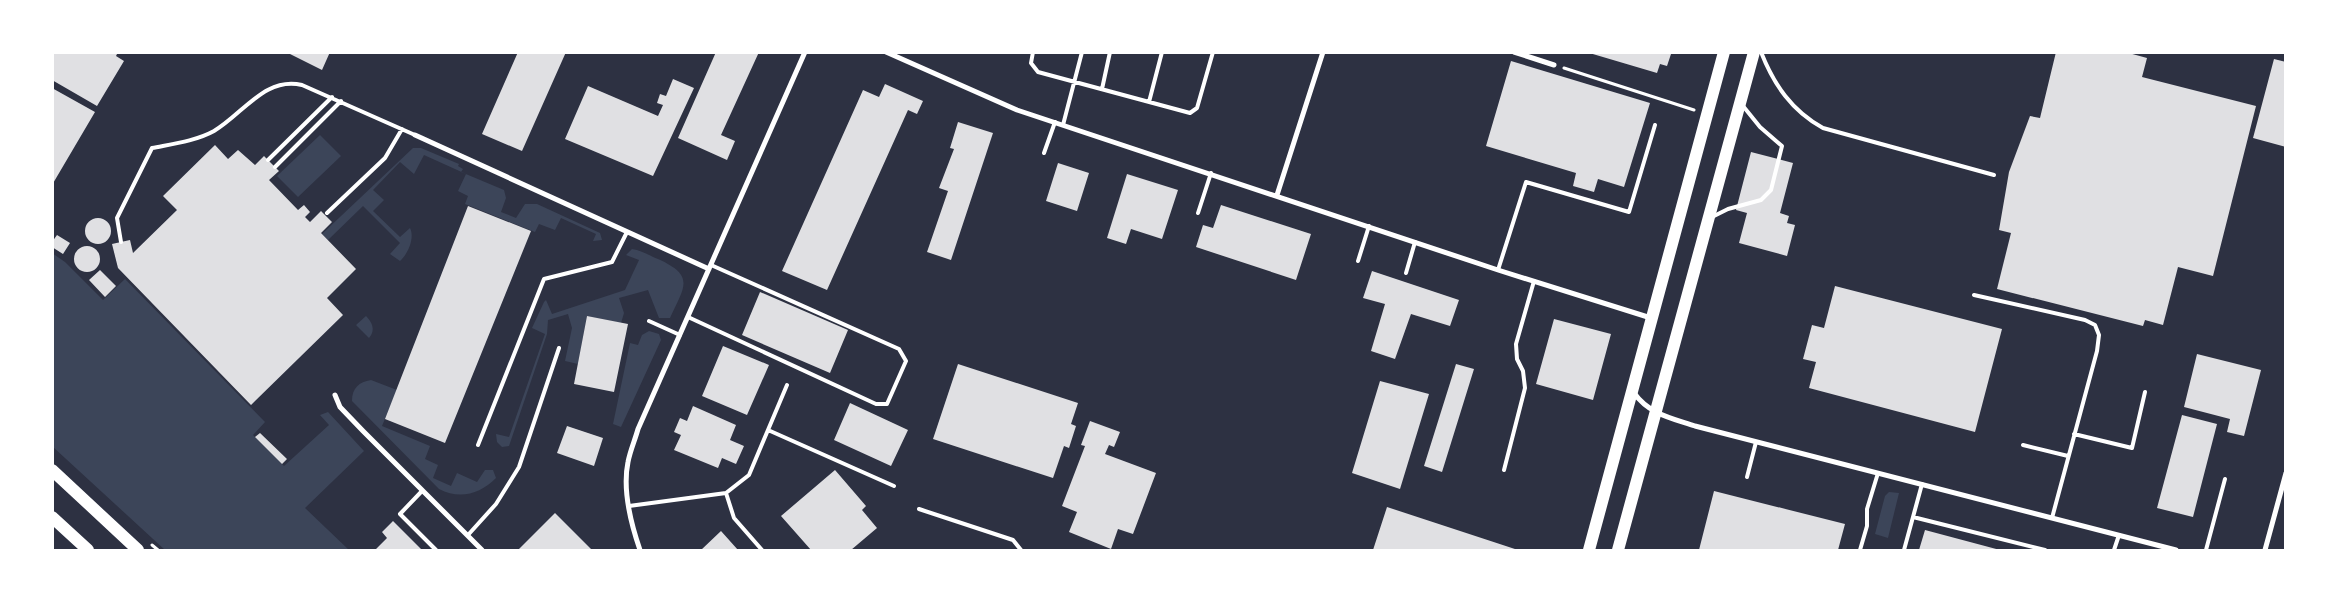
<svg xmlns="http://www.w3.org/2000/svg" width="2338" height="603" font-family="'IBM Plex Sans',sans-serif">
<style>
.green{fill:#3c4559}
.building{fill:#e0e0e3}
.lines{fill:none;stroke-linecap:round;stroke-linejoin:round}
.path{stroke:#fff;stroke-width:3}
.service{stroke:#fff;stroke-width:4}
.minor{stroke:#fff;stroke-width:5}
.trunk{stroke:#fff;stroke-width:12}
</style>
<rect width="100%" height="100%" fill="#2d3142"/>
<path class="green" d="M320 135 341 156 298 197 277 176Z
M413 148H421L459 164 458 166 463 169 461 172 504 190 506 198 501 212 516 218 525 204H537L600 233 602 240 593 241 596 234 561 218 555 230 539 224 535 232 465 204 468 196 458 191 466 174 424 155 414 174 400 162 373 190 384 200 373 211 400 237 410 228C415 238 408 254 400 261L390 254 400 243 363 206 328 240 322 234Z
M632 249C641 250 650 256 658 259 696 276 684 287 670 318H659L648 290 619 298 624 313 621 323 587 316 578 364 565 361 572 328 568 314 548 320 547 334 509 446 502 447 497 442 496 434 509 437 545 334 532 328 544 302 546 300 552 314 625 290 639 260 626 255Z
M52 253 65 262 103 300 125 279 265 422 253 435 284 466 329 425 320 415 328 412 364 451 305 508 349 550H165L53 447Z
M366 316C372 322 376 330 369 338L356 325Z
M649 331 659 334 661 340 621 427 613 424 630 343 638 345 642 335Z
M371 380 397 390 382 426 430 446 425 459 438 465 433 478 451 486 457 473 477 482 485 470H493L496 478C480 494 460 500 439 489L352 401C352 388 359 382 371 380Z
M1889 492 1899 493 1888 538 1875 534 1885 496Z"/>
<path class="building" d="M52 52H118L116 56 124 61 97 106 52 80Z
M286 52H330L322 70Z
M518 52H566L522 151 482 134Z
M716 52H759L721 135 735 141 727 160 678 138Z
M1586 52H1666L1671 54 1667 66 1660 64 1657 73Z
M2056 52H2125L2147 58 2142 77 2256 106 2213 276 2178 267 2163 325 2145 320 2143 326 1997 289 2011 233 1999 230 2009 172 2030 116 2040 118Z
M2274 59 2286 62V147L2253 138Z
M1511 61 1650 103 1624 187 1598 179 1594 192 1573 186 1576 173 1486 146Z
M673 79 694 88 653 176 565 139 588 86 658 116 663 105 657 103 660 94 666 96Z
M885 84 923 101 917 114 908 110 827 290 782 271 863 90 879 97Z
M52 88 95 112 52 185Z
M958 122 993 133 951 260 927 252 948 191 939 188 954 149 950 148Z
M215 145 228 159 238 150 255 165 264 156 279 171 269 180 298 210 304 205 310 212 305 217 310 222 321 211 332 222 321 233 356 269 327 298 343 315 251 405 118 268 112 244 130 240 133 253 177 210 163 196Z
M1751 152 1793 163 1780 213 1789 216 1787 223 1795 225 1787 256 1739 243 1747 213 1736 210Z
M1058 163 1089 173 1077 211 1046 201Z
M1127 174 1178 190 1162 239 1131 229 1126 244 1107 238Z
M1221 205 1311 234 1296 280 1196 247 1203 225 1213 228Z
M468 206 531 231 445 443 385 419Z
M85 231a13 13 0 1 1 26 0a13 13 0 1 1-26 0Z
M57 235 70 243 63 254 52 247V242Z
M74 259a13 13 0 1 1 26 0a13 13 0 1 1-26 0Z
M100 270 116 286 105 297 89 280Z
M1372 271 1459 300 1450 326 1411 314 1395 359 1371 351 1385 304 1363 298Z
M1835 286 2002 329 1975 432 1809 388 1816 362 1803 359 1812 325 1824 328Z
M760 292 848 330 830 373 742 335Z
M587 316 628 324 614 392 574 384Z
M1554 319 1611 334 1593 400 1536 384Z
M723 346 769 365 747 415 702 396Z
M2197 354 2261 370 2244 436 2227 432 2230 419 2184 407Z
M958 364 1078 403 1071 424 1076 426 1069 448 1064 446 1053 478 933 439Z
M1456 364 1474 369 1442 472 1424 466Z
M1380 381 1429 394 1400 489 1352 473Z
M850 403 908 430 891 466 834 440Z
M693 406 736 425 730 440 744 446 736 464 722 458 718 468 674 450 681 435 674 432 680 418 687 421Z
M2182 415 2217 424 2193 517 2157 508Z
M1090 421 1120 432 1114 447 1109 445 1105 454 1156 473 1133 534 1118 529 1111 549 1069 532 1077 512 1062 506 1085 446 1081 445Z
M567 426 603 438 594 466 557 453Z
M260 433 287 459 282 464 255 437Z
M835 470 866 506 862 510 877 528 851 550H811L781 516Z
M1714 491 1845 524 1838 550H1699Z
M1387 507 1518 550H1373Z
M555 513 592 550H518Z
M393 521 422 550H375L387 538 382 532Z
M1925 530 2000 550H1919Z
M721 531 738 550H701Z"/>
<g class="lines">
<path class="path" d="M1564 68 1694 110
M152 545 158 550"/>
<path class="service" d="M1033 52 1031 63 1038 72 1190 113 1197 108 1213 52
M1761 52C1774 85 1792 111 1823 128L1994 175
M1102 89 1110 52
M1149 102 1162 52
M1063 125 1082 52
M1044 153 1055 122
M268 160 332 97
M275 167 341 101
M327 213 385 158 402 129
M1198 213 1211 173
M1712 217 1728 209 1761 200 1771 190 1782 146 1760 127 1743 106
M121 242 117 218 152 148C172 144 196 141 214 131 243 114 265 76 302 85L415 135
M1358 261 1369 226
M1498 270 1526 182 1629 212 1655 125
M1406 273 1415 242
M1974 295 2085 320 2095 325 2099 335 2097 351 2052 518
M688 317 876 404H887L906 361 899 349 711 265
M649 321 680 335
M768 430 894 486
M2074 434 2132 448 2145 392
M478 445 544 279 612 262 627 232
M2023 445 2068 456
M1504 470 1525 388 1523 371 1517 359 1516 344 1534 281
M1747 477 1756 442
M422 491 400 514 436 550
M726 493 734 518 762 550
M629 506 726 493 749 475 787 385
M919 509 1013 540 1021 550
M1913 517 2045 550
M468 535 496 504 519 467 559 348
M1860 550 1867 526V509L1878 473
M1904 550 1922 484
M2114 550 2119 535
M2206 550 2225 479"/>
<path class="minor" d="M886 52 1017 110 1498 270 1651 318
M1514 52 1554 65
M415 135 709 269
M1277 195 1323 52
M1634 393C1649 414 1671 418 1695 426L2176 550
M335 395 340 407 363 431 482 550
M640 550C631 524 622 491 628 462 630 451 635 440 638 429L805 52
M2265 550 2286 473"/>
<path class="trunk" d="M52 470 138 550
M52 517 88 550
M1589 550 1724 52
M1618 550 1754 52"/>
</g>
<rect width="2338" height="603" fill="none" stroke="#ffffff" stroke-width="108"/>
</svg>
